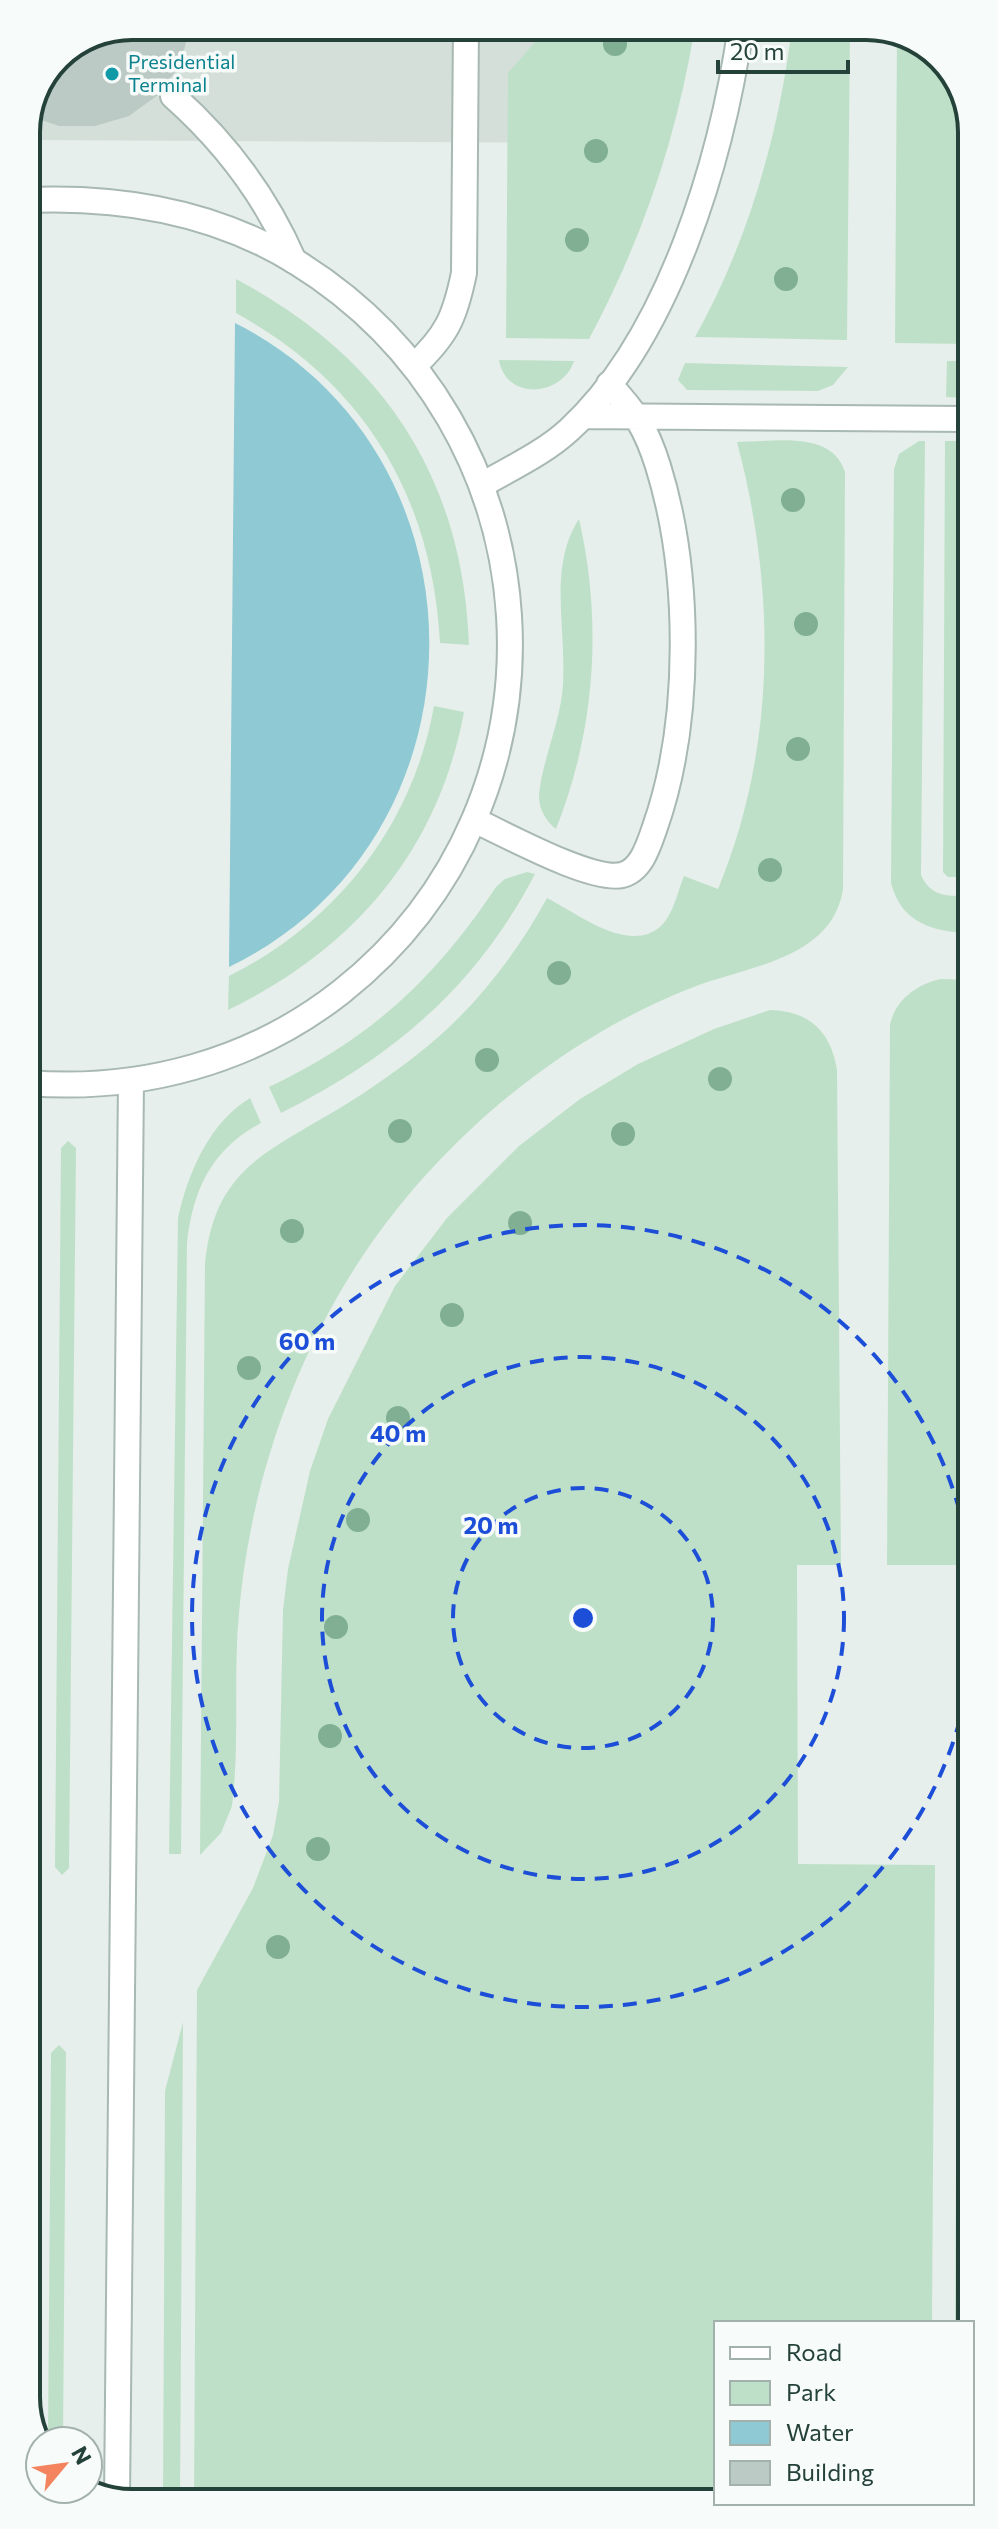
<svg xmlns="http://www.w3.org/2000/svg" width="998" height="2529" font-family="Commissioner,sans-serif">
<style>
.built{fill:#d4dfda}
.green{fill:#bfe0c8}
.water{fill:#8ec9d4}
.building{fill:#bbcac4}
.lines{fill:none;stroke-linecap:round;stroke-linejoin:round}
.service-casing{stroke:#a8b8b2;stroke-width:28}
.minor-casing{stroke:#a8b8b2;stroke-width:28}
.service{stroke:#fff;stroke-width:24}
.minor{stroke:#fff;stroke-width:24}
.tree{fill:#80af93}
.ring{fill:none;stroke:#1d4ed8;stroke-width:4;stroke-dasharray:14 10}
.culture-dot{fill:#0f9aa8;stroke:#f7fbf9;stroke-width:3}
.labels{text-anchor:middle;stroke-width:7;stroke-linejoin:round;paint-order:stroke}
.culture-label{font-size:20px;fill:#0d838f;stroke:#f7fbf9;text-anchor:start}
.rim{fill:none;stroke:#24423a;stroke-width:4}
.centre{fill:#1d4ed8;stroke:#f7fbf9;stroke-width:4}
.ring-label{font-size:24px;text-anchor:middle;font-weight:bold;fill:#1d4ed8;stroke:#f7fbf9;stroke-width:7;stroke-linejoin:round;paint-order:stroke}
</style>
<rect width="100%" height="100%" fill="#e6efeb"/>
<path class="built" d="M132 26H670L631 143 26 140V125L57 57Z"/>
<path class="green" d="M549 26H695C677 138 642 240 589 339L506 338 508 73Z
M792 26H850L847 340 695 337C747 245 780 131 792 26Z
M897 35 931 48 967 98V344L895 343Z
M236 279C383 357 463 477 469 645L440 643C432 497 365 384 236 313Z
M499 360 574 361C562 397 506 401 499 360Z
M947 361H967V398L946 397Z
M685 363 848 367 833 385 818 391 687 390 678 380Z
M919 441H925L921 875C931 897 947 896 968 896L969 933C932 932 901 922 891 883L894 469 899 454Z
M945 441H967L968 877H948L943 872Z
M737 442C771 442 832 429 845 472L843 890C831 960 747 966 691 988 561 1039 444 1137 366 1251 294 1357 250 1485 239 1613 233 1677 240 1742 232 1806L221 1833 200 1855 205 1264C214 1169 267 1152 340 1108 371 1089 401 1068 429 1045 477 1005 517 953 547 898 577 913 629 955 661 926 673 915 678 891 684 876L718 889C777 747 776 589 737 442Z
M579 519C603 623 595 731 556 829 547 822 539 810 539 797 540 770 558 726 562 695 569 636 546 570 579 519Z
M434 706 464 712C438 851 354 949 228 1010L229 976C336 923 413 825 434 706Z
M527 872 535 874C476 987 393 1057 281 1113L269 1087C370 1039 434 980 496 887L505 879Z
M941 979 969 980 970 1565H887L890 1025C895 1000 917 984 941 979Z
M770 1010C810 1011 831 1032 837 1070L841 1565H797L798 1864 935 1865 932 2323H716V2499L194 2502 197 1990 253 1888 273 1835 279 1802 283 1610 288 1569 310 1471 328 1419 395 1286 447 1218 519 1146 580 1099 638 1064 714 1029Z
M250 1098 261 1123C212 1149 193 1189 187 1243L181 1854H169L178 1218C188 1173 209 1123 250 1098Z
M68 1141 76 1148 69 1868 62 1875 55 1867 61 1148Z
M958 1865H971L972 2323H955Z
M183 2022 180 2502H163L165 2091Z
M59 2045 66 2052 63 2441H48L51 2053Z"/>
<path class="water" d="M235 323C497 456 493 839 229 967Z"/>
<path class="building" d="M132 26H191L179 66 158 95 129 116 95 126H59L30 116 57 57Z"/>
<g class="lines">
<defs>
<path id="service" d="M173 96C226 143 266 196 294 261
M414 366C447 335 455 317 464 273L466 26
M583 416 967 419
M482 485C511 468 544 453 569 430 670 337 722 158 741 26
M474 820C505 834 591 882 622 875 642 870 649 844 655 827 692 722 691 572 658 466 646 428 636 413 609 384"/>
<path id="minor" d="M26 200C121 196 215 212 296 262 560 425 585 799 341 992 252 1062 140 1092 28 1083
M117 2500 131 1081"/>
</defs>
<use href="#service" class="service-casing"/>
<use href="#minor" class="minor-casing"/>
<use href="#service" class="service"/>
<use href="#minor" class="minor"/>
</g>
<g class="tree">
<circle cx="615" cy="44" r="12"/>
<circle cx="596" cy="151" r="12"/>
<circle cx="577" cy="240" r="12"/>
<circle cx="786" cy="279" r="12"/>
<circle cx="793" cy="500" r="12"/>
<circle cx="806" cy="624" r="12"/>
<circle cx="798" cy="749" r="12"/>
<circle cx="770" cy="870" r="12"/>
<circle cx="559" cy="973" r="12"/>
<circle cx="487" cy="1060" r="12"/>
<circle cx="720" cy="1079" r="12"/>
<circle cx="400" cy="1131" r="12"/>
<circle cx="623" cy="1134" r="12"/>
<circle cx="520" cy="1223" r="12"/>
<circle cx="292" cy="1231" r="12"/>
<circle cx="452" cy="1315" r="12"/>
<circle cx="249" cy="1368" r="12"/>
<circle cx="398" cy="1418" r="12"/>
<circle cx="358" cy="1520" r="12"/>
<circle cx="336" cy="1627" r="12"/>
<circle cx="330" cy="1736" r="12"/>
<circle cx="318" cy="1849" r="12"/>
<circle cx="278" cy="1947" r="12"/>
</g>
<g class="ring">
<circle cx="583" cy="1618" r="130"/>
<circle cx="583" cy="1618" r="261"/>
<path d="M970 1672A391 391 0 1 1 970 1560"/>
</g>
<circle class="culture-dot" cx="112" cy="74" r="8"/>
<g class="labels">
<g class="culture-label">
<text x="128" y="69">Presidential<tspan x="128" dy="23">Terminal</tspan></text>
</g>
</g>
<path d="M0 0H998V2529H0ZM132 40H866A92 92 0 0 1 958 132V2397A92 92 0 0 1 866 2489H132A92 92 0 0 1 40 2397V132A92 92 0 0 1 132 40Z" fill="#f7fbf9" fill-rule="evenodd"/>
<path class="rim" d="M132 40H866A92 92 0 0 1 958 132V2397A92 92 0 0 1 866 2489H132A92 92 0 0 1 40 2397V132A92 92 0 0 1 132 40Z"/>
<circle cx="583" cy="1618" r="12" class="centre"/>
<g class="ring-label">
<text x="307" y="1350">60 m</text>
<text x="398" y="1442">40 m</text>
<text x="491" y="1534">20 m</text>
</g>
<rect x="714" y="2321" width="260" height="184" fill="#f7fbf9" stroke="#a3b1ad" stroke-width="2"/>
<rect x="730" y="2347" width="40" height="12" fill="#ffffff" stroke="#a3b1ad" stroke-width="2"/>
<text x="786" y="2361" font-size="24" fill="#24423a">Road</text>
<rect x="730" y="2381" width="40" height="24" fill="#bfe0c8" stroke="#a3b1ad" stroke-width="2"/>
<text x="786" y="2401" font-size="24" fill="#24423a">Park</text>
<rect x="730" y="2421" width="40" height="24" fill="#8ec9d4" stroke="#a3b1ad" stroke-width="2"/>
<text x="786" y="2441" font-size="24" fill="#24423a">Water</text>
<rect x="730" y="2461" width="40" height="24" fill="#bbcac4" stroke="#a3b1ad" stroke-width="2"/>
<text x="786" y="2481" font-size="24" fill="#24423a">Building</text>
<g transform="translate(64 2465) rotate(61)"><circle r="38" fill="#f7fbf9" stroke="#a3b1ad" stroke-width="2"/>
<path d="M0-6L14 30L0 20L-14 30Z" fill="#f4845f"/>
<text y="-12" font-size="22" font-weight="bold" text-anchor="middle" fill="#24423a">N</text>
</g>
<path d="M718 60v12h130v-12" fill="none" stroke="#24423a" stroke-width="4"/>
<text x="730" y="60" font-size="24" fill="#24423a" stroke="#f7fbf9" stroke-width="6" paint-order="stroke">20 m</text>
</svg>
